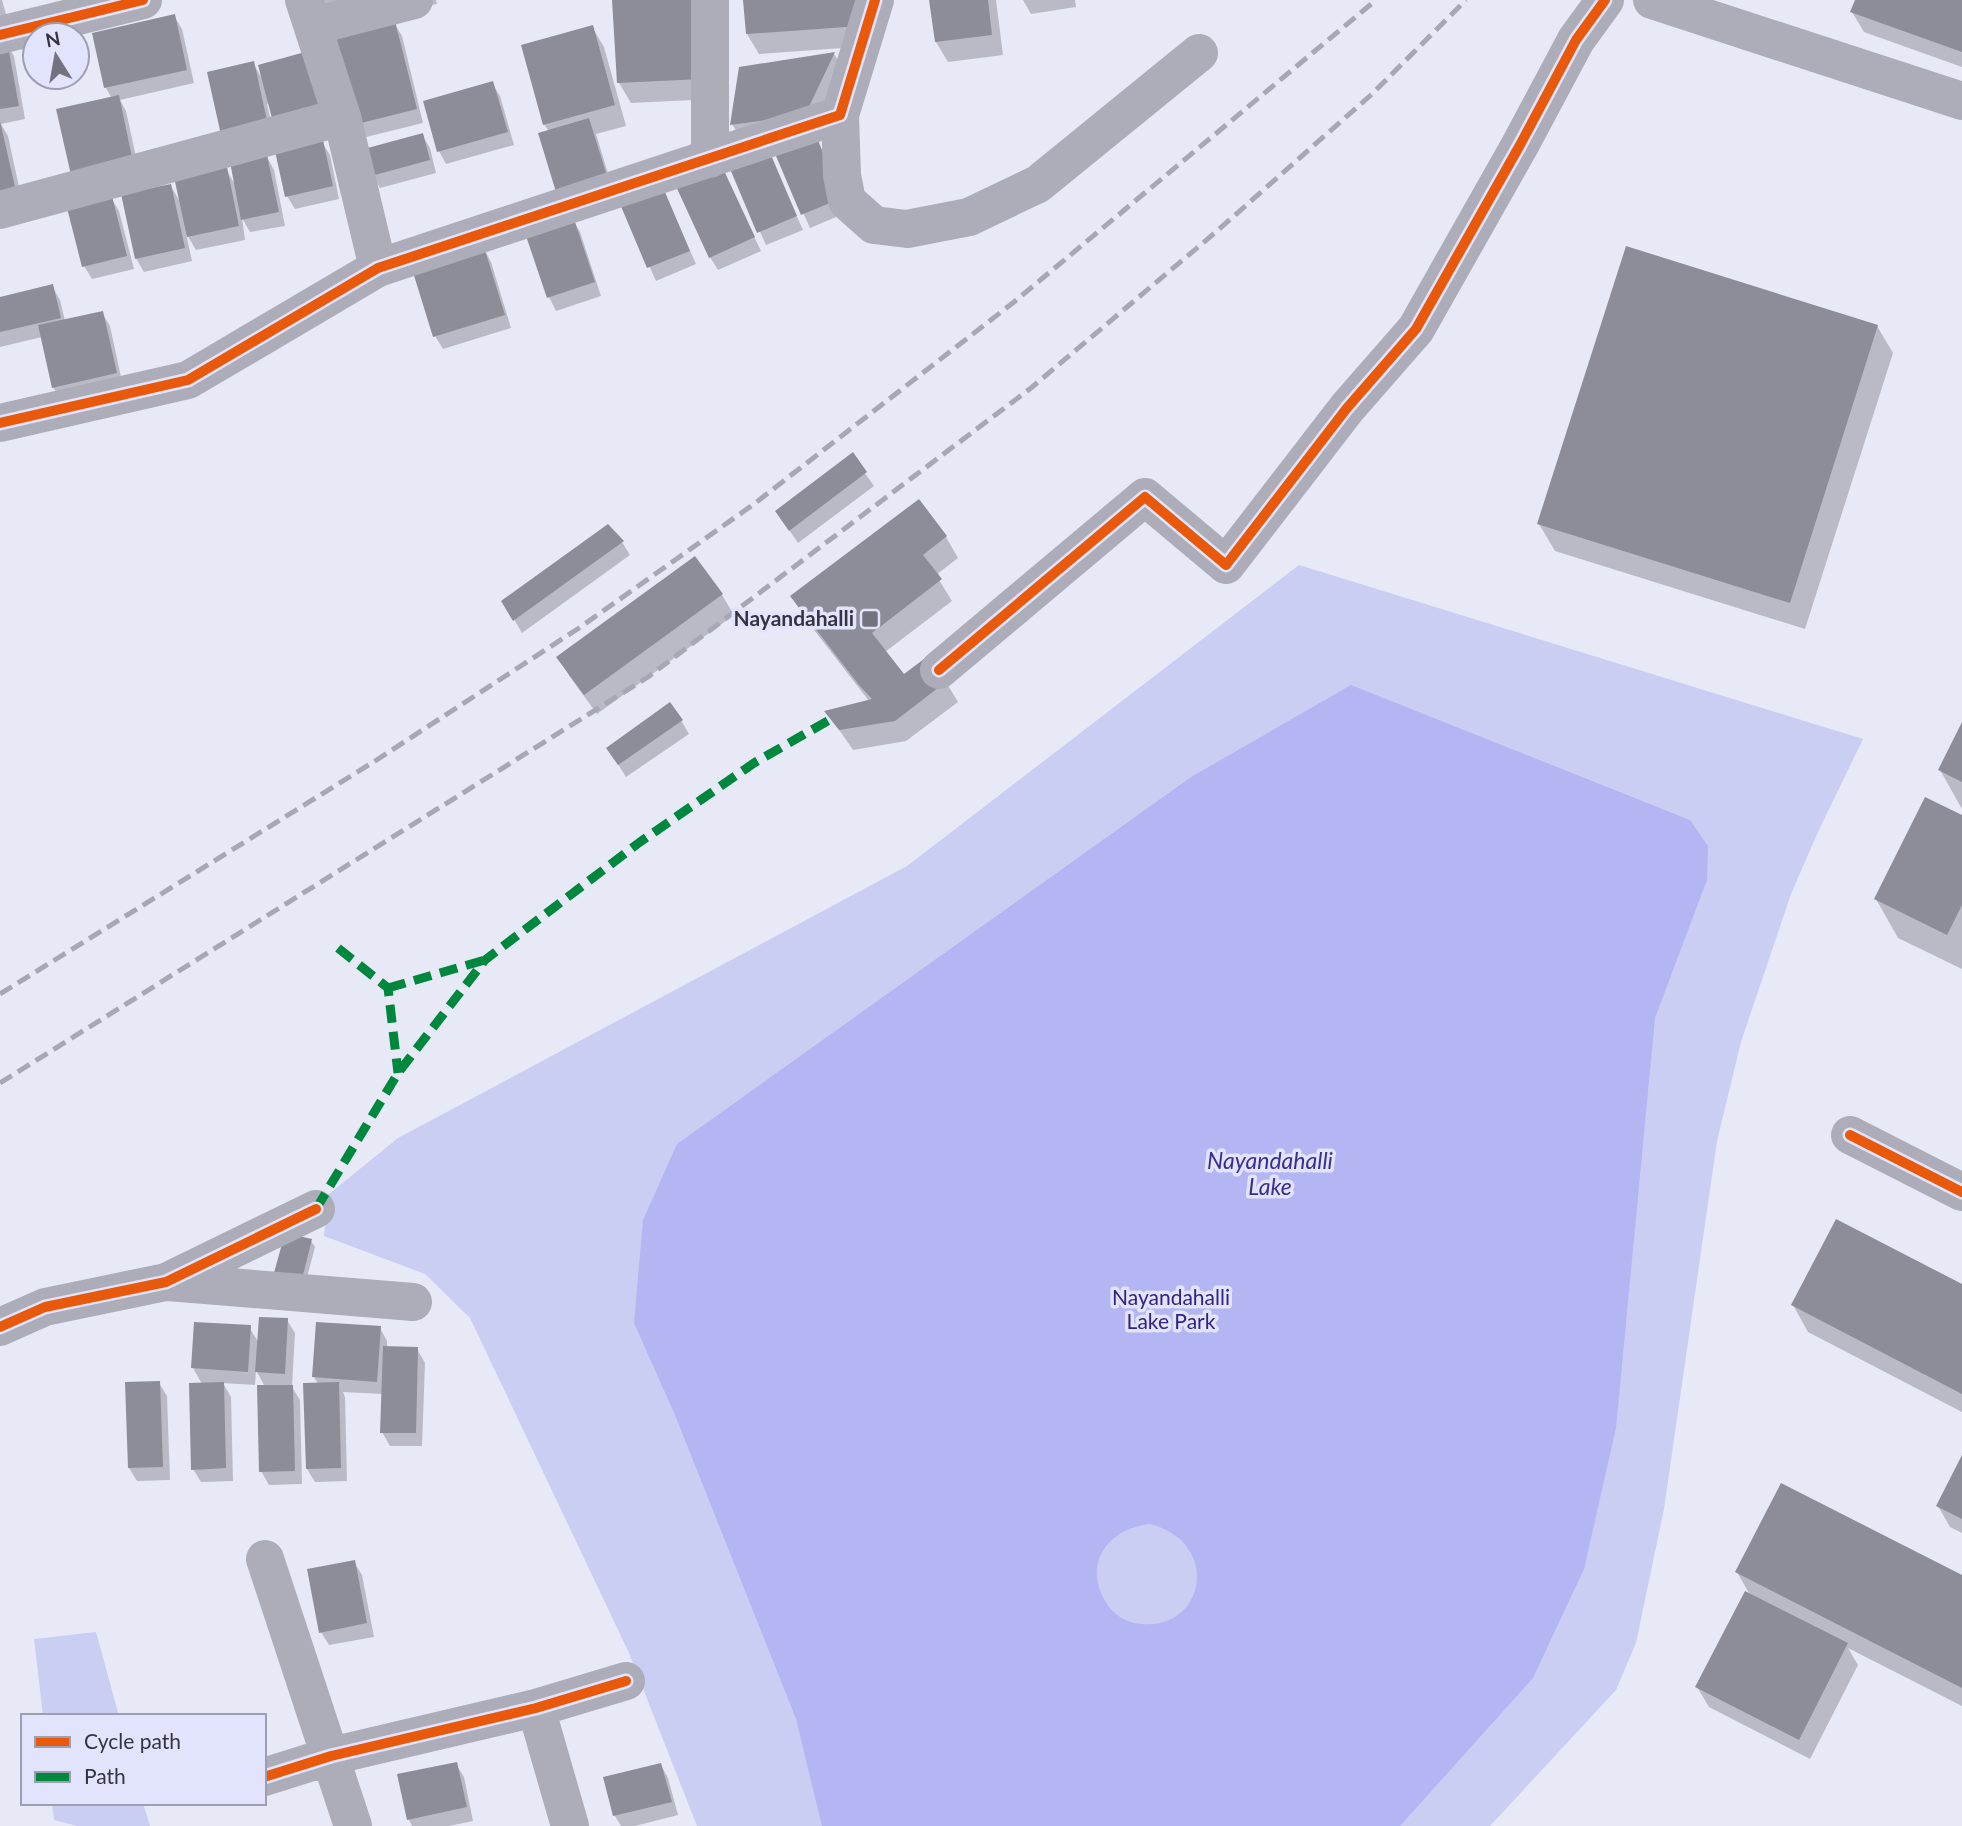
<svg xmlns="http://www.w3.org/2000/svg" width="1962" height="1826" font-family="Lato,sans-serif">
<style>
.green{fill:#cbcef3}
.water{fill:#b4b5f3;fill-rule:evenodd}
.shadow{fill:#0003}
.building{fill:#8c8d98}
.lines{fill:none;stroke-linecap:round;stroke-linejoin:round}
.minor{stroke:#acadb9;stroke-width:38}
.rail{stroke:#a7a8b3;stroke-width:5;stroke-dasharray:14 7;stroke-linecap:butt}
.quiet{stroke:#00873e;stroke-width:9;stroke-dasharray:18 9;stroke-linecap:butt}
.cycleway-casing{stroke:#e2e4fd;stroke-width:15}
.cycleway{stroke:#e8590c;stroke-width:10}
.poi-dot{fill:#737380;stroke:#e2e4fd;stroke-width:2.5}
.labels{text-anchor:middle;stroke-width:7;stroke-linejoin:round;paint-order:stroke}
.poi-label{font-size:21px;font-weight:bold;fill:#343440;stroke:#e2e4fd;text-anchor:end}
.park-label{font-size:21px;fill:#32237f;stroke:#e2e4fd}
.water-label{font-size:23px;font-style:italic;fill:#3b2f8c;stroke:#e2e4fd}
</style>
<rect width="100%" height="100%" fill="#e8e9f7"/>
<path class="green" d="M1299 565 1863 739 1818 832 1791 894 1741 1042 1717 1141 1664 1509 1636 1643 1616 1690 1490 1826H697L629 1653 470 1318 425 1274 324 1236 329 1194 398 1138 907 866Z
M96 1632 119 1716H43L34 1639Z
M52 1803H143L150 1826H77L54 1820Z"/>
<path class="water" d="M1351 685 1690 820 1708 846 1707 880 1655 1018 1616 1428 1584 1569 1533 1678 1400 1826H822L796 1719 675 1415 634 1323 643 1220 677 1144 1191 777ZM1150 1524C1221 1542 1206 1629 1142 1624 1125 1623 1111 1613 1104 1599 1083 1560 1111 1528 1150 1524Z"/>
<path class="shadow" d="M0 0H2L9 25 0 28Z
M321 0H436L437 4 334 25Z
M614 0 712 99 631 103 619 83Z
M745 0H868L871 46 759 54 747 34Z
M931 0H996L1003 55 948 62 936 42Z
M1023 0H1075L1076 7 1031 14Z
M1857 0H1962V67L1864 32 1852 12Z
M174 16 182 29 194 83 120 100 126 111 140 175 58 110 112 99 106 88 94 34Z
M394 23 402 36 423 123 366 137 359 123Z
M592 27 604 47 626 126 596 134 613 190 549 132 544 124Z
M6 43 14 56 25 119 1 124 8 136 22 201 0 205V44Z
M834 54 842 66 812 128 740 137 732 124 740 69Z
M253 63 263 80 270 103 267 104 275 138 231 148Z
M492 83 500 96 514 145 446 164 439 151Z
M813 134 848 212 810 228 775 150Z
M422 135 430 148 436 173 380 188 372 175Z
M322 142 330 155 339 199 295 209 287 196Z
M767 150 803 230 766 245 730 165Z
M267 157 274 170 285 226 250 232 242 218 245 240 196 250 186 233 192 261 144 272 136 258 171 186 181 204 226 169 235 185Z
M719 164 761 251 718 270 710 257Z
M662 187 696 264 656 281 622 204Z
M111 198 119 211 134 269 92 279 84 266Z
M572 219 580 232 601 296 556 311 549 297 527 234Z
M484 249 491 262 511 328 443 349 435 336Z
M52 286 60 300 65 321 102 313 110 326 123 386 61 400 53 387 42 337 0 347V298Z
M1877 326 1893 353 1805 629 1555 551 1539 524Z
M852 455 874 486 798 543 777 512Z
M918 501 946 537 958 558 936 575 952 601 885 652 904 676 946 682 958 702 906 741 853 750 827 712 869 701 804 617 792 597Z
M622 542 630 555 522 633 504 602Z
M695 558 722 595 734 615 597 714 570 677 558 657Z
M681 720 689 734 626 777 616 761Z
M1962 726V809L1940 770Z
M1962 817V969L1898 938 1876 899Z
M311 1241 315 1247 303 1292 278 1286Z
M1962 1286V1412L1808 1332 1793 1305Z
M287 1320 295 1333 292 1387 300 1400 302 1484 269 1485 261 1471 265 1387 256 1370 255 1385 223 1383 231 1397 233 1481 201 1482 193 1469 202 1384 193 1368 249 1327 259 1343Z
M380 1328 387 1341V1348L417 1349 425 1363 422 1446H390L382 1432 383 1394 343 1392 345 1397 347 1481 315 1482 307 1469 318 1384 314 1377Z
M159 1383 167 1396 170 1480 137 1481 129 1468Z
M1962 1459V1533L1950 1527 1938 1506Z
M354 1562 362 1575 374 1637 329 1645 321 1632Z
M1737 1572 1962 1577V1706L1848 1648 1858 1665 1810 1759 1709 1707 1697 1687 1750 1595Z
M456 1764 464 1777 473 1821 449 1826H412L409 1820 399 1775Z
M661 1765 668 1778 678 1815 635 1826H621L615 1816 605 1779Z"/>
<path class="building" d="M612 0H698L702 79 617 83Z
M743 0H859L860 26 746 34Z
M929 0H988L992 35 935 42Z
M1855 0H1962V52L1850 12Z
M175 14 187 70 104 88 92 33Z
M395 21 417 109 357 124 335 35Z
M593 25 615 105 543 125 521 45Z
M7 41 19 106 0 109V42Z
M305 52 321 114 274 126 258 65Z
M835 52 805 115 730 125 739 67Z
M254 61 268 125 221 135 207 72Z
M493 81 508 132 437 152 423 101Z
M119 95 133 162 71 175 56 109Z
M589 118 607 176 556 192 538 133Z
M0 121 15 187 0 191Z
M814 131 842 198 801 215 773 149Z
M423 133 430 160 371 176 364 149Z
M323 140 333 186 285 197 275 151Z
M768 148 797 216 757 233 728 164Z
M267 155 279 212 241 220 230 162Z
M720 162 755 237 709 258 674 182Z
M227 167 239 226 187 237 174 177Z
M171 184 185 248 135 259 121 194Z
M662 185 690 251 647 268 620 204Z
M112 196 127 256 82 267 67 208Z
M573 216 595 282 547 298 525 233Z
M1626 246 1878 325 1790 603 1537 524Z
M484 247 505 315 433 337 412 269Z
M53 284 61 318 0 332V297Z
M103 311 117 373 52 388 38 325Z
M853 452 867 472 789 531 775 511Z
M919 499 947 536 923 555 942 579 872 633 904 674 928 656 947 681 895 721 839 730 824 711 872 699 859 685 790 596Z
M608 524 624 541 513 621 501 601Z
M695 556 723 594 584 695 556 657Z
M670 702 683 720 618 765 606 748Z
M1962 722V782L1938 770Z
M1925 797 1962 815V905L1947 935 1874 899Z
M1836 1219 1962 1284V1394L1791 1305Z
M285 1233 312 1239 300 1287 272 1280Z
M259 1317 288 1318 285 1374 255 1372Z
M194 1322 251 1325 248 1372 191 1368Z
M316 1322 381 1326 377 1382 312 1377Z
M383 1346 418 1347 416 1433H380Z
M160 1381 163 1467 128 1468 125 1382Z
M224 1382 226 1468 191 1470 189 1383Z
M339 1382 341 1468 306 1469 303 1383Z
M257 1385H293L295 1471 259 1472Z
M1962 1455V1519L1936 1506Z
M1781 1483 1962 1575V1688L1735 1572Z
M355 1560 367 1623 319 1633 307 1569Z
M1745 1591 1848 1643 1799 1740 1695 1687Z
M457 1762 467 1807 407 1820 397 1774Z
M661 1763 672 1802 613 1816 603 1777Z"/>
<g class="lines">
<path class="minor" d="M304 0 342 117 378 268
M1652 0 1962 101
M313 26 414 0
M0 35 143 0
M840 115 842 175 847 201 874 225 907 229 969 217 1038 184 1199 53
M710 159V0
M0 210 342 117
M0 423 188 380 378 268 840 115 875 0
M939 670 1145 497 1226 565 1347 408 1416 329 1520 145 1576 40 1605 0
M1850 1135 1962 1192
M168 1282 413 1302
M0 1327 45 1307 166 1282 316 1209
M265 1559 353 1826
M536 1708 570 1826
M264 1777 331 1756 536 1708 626 1681"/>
<path class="rail" d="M0 994 375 761 579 628 754 504 1014 302 1376 0
M0 1083 648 677 1031 388 1217 231 1372 94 1466 0"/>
<path class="quiet" d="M338 948 388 988 398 1073
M388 988 485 960
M316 1209 398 1073 485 960 640 842 754 763 831 719"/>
<defs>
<path id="cycleway" d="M0 35 143 0
M0 423 188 380 378 268 840 115 875 0
M939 670 1145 497 1226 565 1347 408 1416 329 1520 145 1576 40 1605 0
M1850 1135 1962 1192
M0 1327 45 1307 166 1282 316 1209
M264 1777 331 1756 536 1708 626 1681"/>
</defs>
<use href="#cycleway" class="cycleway-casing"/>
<use href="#cycleway" class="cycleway"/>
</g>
<rect class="poi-dot" x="861" y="610" width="18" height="18" rx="3.5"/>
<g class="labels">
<g class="poi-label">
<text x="854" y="626">Nayandahalli</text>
</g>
<g class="park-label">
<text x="1171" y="1305">Nayandahalli<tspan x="1171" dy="24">Lake Park</tspan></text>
</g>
<g class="water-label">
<text x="1270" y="1169">Nayandahalli<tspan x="1270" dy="26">Lake</tspan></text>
</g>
</g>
<rect x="21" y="1714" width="245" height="91" fill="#e2e4fd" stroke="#9c9eb1" stroke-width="2"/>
<rect x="35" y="1737" width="35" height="10" fill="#e8590c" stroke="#9c9eb1" stroke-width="2"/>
<text x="84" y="1749" font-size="21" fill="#343440">Cycle path</text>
<rect x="35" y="1772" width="35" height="10" fill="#00873e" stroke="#9c9eb1" stroke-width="2"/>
<text x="84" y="1784" font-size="21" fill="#343440">Path</text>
<g transform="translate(56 56) rotate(349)"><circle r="33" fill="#e2e4fd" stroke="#9c9eb1" stroke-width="2"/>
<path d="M0-5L12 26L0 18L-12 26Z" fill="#737380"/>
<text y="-10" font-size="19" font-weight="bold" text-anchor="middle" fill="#343440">N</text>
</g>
</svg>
